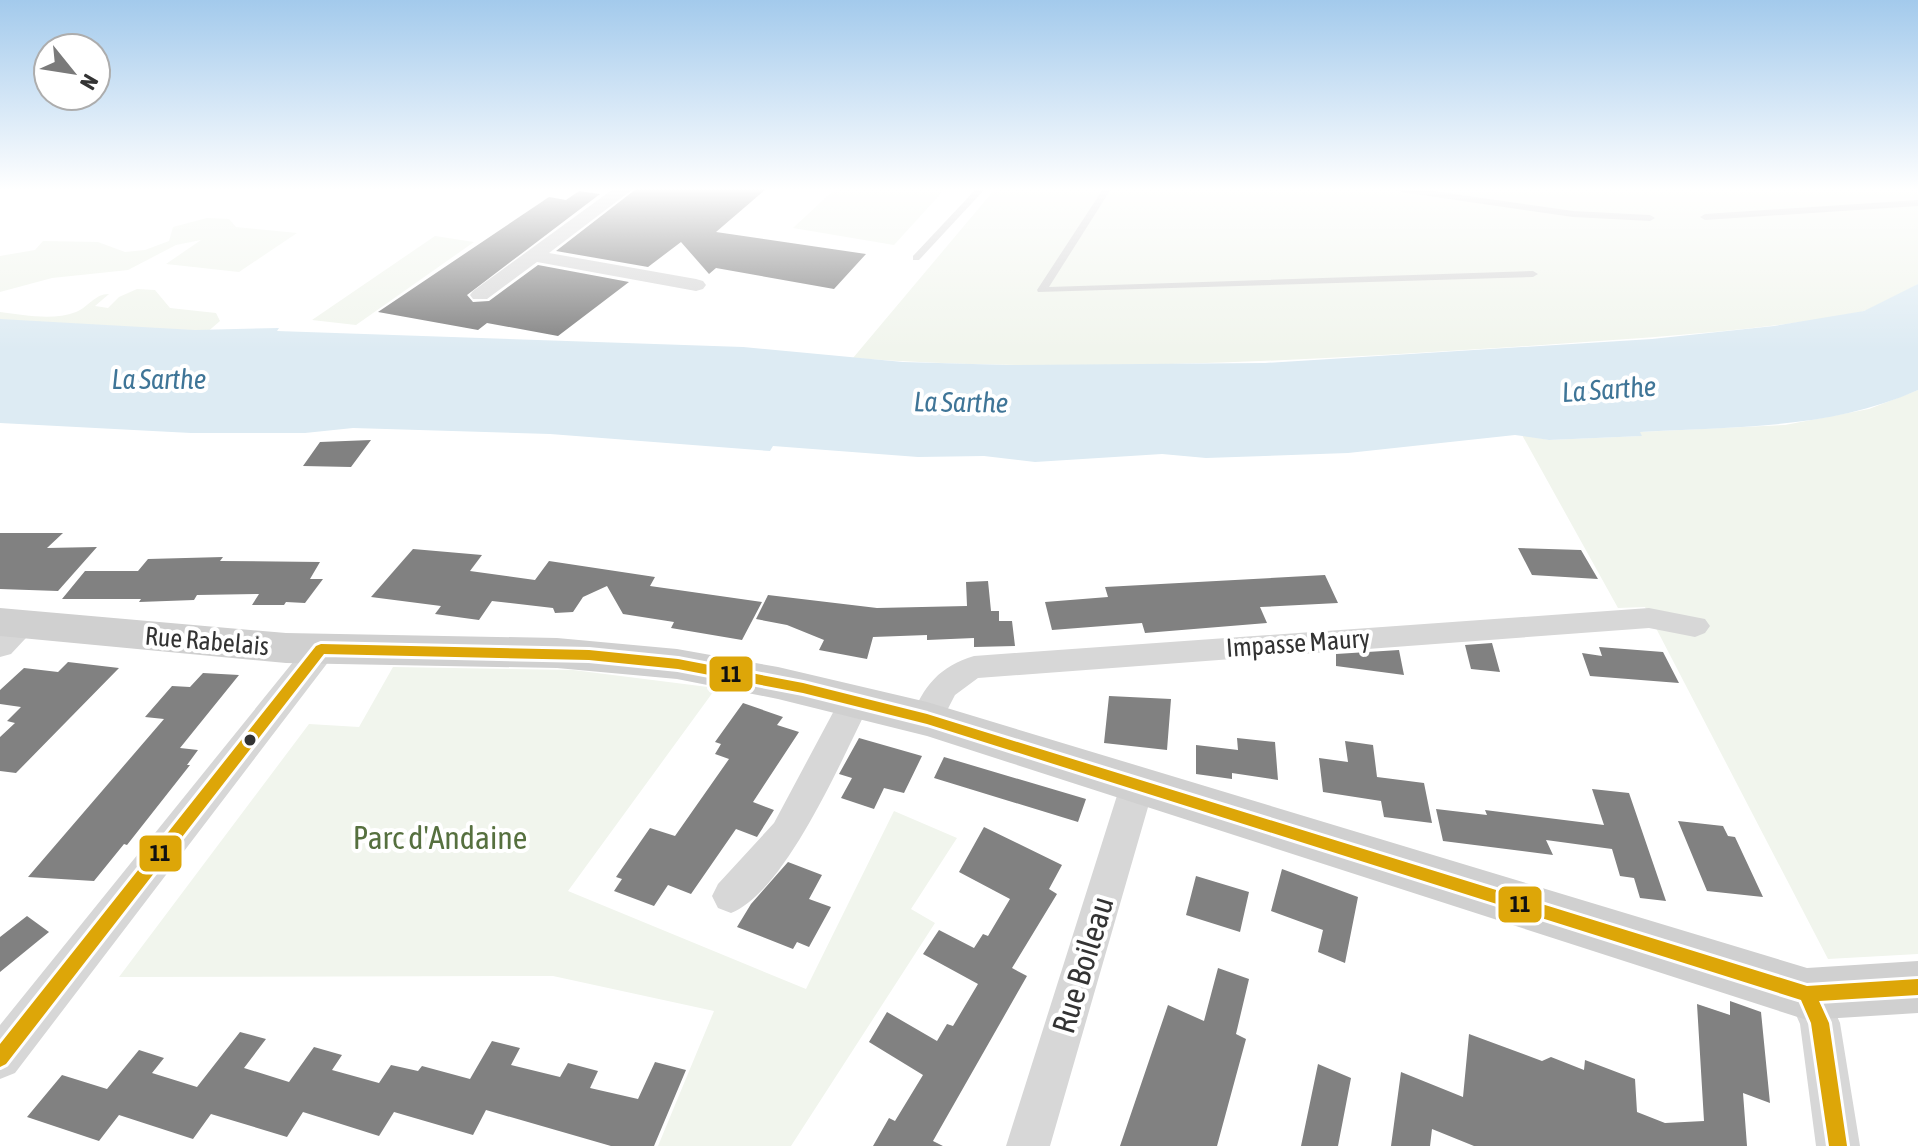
<svg xmlns="http://www.w3.org/2000/svg" width="1918" height="1146" font-family="'Asap Condensed',sans-serif">
<style>
.green{fill:#f1f5ed}
.water{fill:#ddebf3}
.building{fill:#818181}
.lines{fill:none;stroke-linecap:round;stroke-linejoin:round}
.lane{fill:#d7d7d7;fill-rule:evenodd}
.street{fill:#d7d7d7;fill-rule:evenodd}
.secondary{fill:#d0d0d0;fill-rule:evenodd}
.bus-1-casing{stroke:#fff;stroke-width:6}
.bus-1{fill:#dda608;fill-rule:evenodd}
.bus-dot{fill:#333;stroke:#fff;stroke-width:3}
.labels{text-anchor:middle;stroke-width:8;stroke-linejoin:round;paint-order:stroke}
.street-label{font-size:26px;fill:#333;stroke:#fff}
.water-label{font-size:28px;font-style:italic;fill:#3f7597;stroke:#fff}
.near-park-label{font-size:32px;fill:#56703f;stroke:#fff}
.near-street-label{font-size:32px;fill:#333;stroke:#fff}
.line-badge{stroke:#fff;stroke-width:3}
.pale-badge-label{font-size:22px;text-anchor:middle;font-weight:bold;fill:#111}
</style>
<rect width="100%" height="100%" fill="#fff"/>
<path class="green" d="M835 189H945L894 245 793 228Z
M995 189H1918V284L1885 304 1855 314C1741 333 1627 339 1512 347 1292 361 1073 374 853 358Z
M207 218 229 219 236 227 297 233 239 272 166 264 201 240 176 245 128 270 52 278 0 292V256L35 250 43 241 98 242 125 252 145 250 169 241 173 227Z
M435 236 474 242 356 325 312 320Z
M137 289 155 290 170 308 216 313 220 321 205 334 0 339V312C24 315 53 321 76 312 89 307 94 294 109 294L95 306 108 308 119 297Z
M1918 390V954L1828 959 1645 607 1618 608 1522 435 1549 440 1641 436 1639 432 1785 425 1869 409Z
M393 667 573 670 716 688 568 891 806 989 894 811 957 838 911 909 935 923 791 1146H658L714 1011 553 976 119 977 309 724 359 727Z"/>
<path class="water" d="M1918 284V390C1828 430 1736 426 1640 432L1642 436 1549 440 1515 435 1348 453 1206 458 1162 454 1035 462 984 456 918 457 773 446 770 451 550 434 353 428 305 433H191L0 423V319L195 330 279 328 277 331 743 347 903 362 1007 365 1265 363 1652 339 1774 326 1864 311Z"/>
<path class="building" d="M636 189H766L716 232 866 254 834 289 716 268 709 274 681 242 648 267 556 251Z
M579 191 600 194 467 295 473 302 489 301 538 265 629 282 558 336 487 323 478 330 378 312 549 197 566 200Z
M371 440 351 467 303 466 320 442Z
M0 533H63L47 548 97 547 58 591 0 589Z
M1518 548 1581 550 1598 579 1532 575Z
M413 549 482 555 470 571 535 580 549 561 655 577 650 586 762 602 742 640 671 628 674 622 623 614 607 586 583 597 573 612 555 613 553 608 492 601 479 620 435 614 441 606 371 597Z
M223 557 220 561 320 562 310 579H323L305 603 286 602 284 605H252L259 594 197 595 194 600 139 602 141 599H62L85 571H138L148 559Z
M1325 575 1338 603 1260 607 1267 623 1145 633 1142 623 1052 630 1045 602 1108 597 1105 587Z
M988 581 991 611H999V621H1012L1015 646 974 647V638L927 640V635L873 637 867 659 819 650 824 640 787 625 756 619 768 595 877 608 967 606 966 582Z
M1492 643 1500 672 1471 669 1465 645Z
M1599 647 1663 652 1679 683 1590 676 1582 653 1602 656Z
M1399 650 1404 675 1336 666V654Z
M68 662 119 668 16 773 0 771V737L15 723 7 721 21 707 0 704V690L24 668 58 672Z
M203 673 239 675 180 748 198 750 187 765H190L127 845 124 844 94 881 28 877 164 719 145 717 172 686 190 687Z
M1109 696 1171 699 1167 750 1104 743Z
M743 703 783 717 777 725 799 732 753 802 774 810 757 837 736 829 691 894 668 885 654 906 614 891 622 879 616 877 650 828 675 836 729 759 715 754 721 744 715 742Z
M859 738 922 756 904 793 884 788 874 809 841 798 852 778 839 774Z
M1237 738 1275 742 1278 780 1232 773V779L1196 774V745L1238 750Z
M1345 741 1373 745 1377 777 1424 783 1432 823 1384 817 1381 801 1323 792 1319 758 1348 762Z
M944 757 1086 799 1078 822 934 778Z
M1592 789 1629 793 1666 901 1640 898 1634 878 1620 876 1612 849 1546 840 1553 855 1443 841 1436 809 1487 815 1485 810 1604 825Z
M1678 821 1723 826 1728 836 1735 837 1763 897 1707 891Z
M984 827 1062 865 1049 889 1057 894 1012 968 1027 976 933 1141 943 1146H873L889 1118 895 1121 923 1075 869 1042 887 1012 937 1041 947 1024 953 1026 978 984 923 954 939 930 974 948 983 934 988 936 1010 899 959 872Z
M788 862 822 875 809 899 831 907 809 947 797 942 793 949 737 927 751 904Z
M1282 869 1358 897 1345 963 1318 952 1323 930 1271 911Z
M1196 876 1249 892 1240 932 1186 915Z
M27 916 49 932 0 972V937Z
M1218 968 1249 979 1236 1034 1246 1039 1217 1146H1120L1168 1005 1204 1021Z
M1730 1001 1761 1012 1770 1103 1743 1093 1747 1146H1474L1432 1129 1430 1146H1391L1401 1072 1463 1097 1469 1034 1542 1061 1551 1057 1584 1070 1585 1060 1635 1079 1637 1112 1665 1123 1704 1121 1697 1004 1730 1015Z
M240 1032 266 1039 244 1068 289 1082 314 1047 342 1055 332 1070 379 1083 391 1065 418 1071 422 1066 470 1079 492 1041 520 1048 511 1065 560 1077 568 1063 598 1071 590 1088 638 1099 655 1062 686 1070 654 1146H611L486 1110 473 1135 394 1112 379 1136 303 1112 287 1137 211 1114 193 1139 119 1115 99 1141 27 1117 62 1075 107 1089 139 1050 164 1058 152 1073 197 1087Z
M1318 1064 1351 1078 1338 1146H1301Z"/>
<g class="lines">
<path class="lane" d="M976 189H985L919 260H913V256Z
M1103 189H1111L1049 287 1533 271 1538 274 1533 277 1038 292 1037 290Z
M1397 189H1419L1573 211 1650 215 1655 218 1650 221 1573 217 1401 192Z
M1918 200V206L1705 220 1700 217 1705 214Z"/>
<path class="street" d="M613 189H633L549 253 696 279 703 281 706 285 703 289 696 291 537 262 487 299H473L470 295 473 291Z
M1649 608 1705 619 1710 626 1705 633 1695 637 1649 628 978 678 955 695 938 728 927 732 916 728 911 719C923 686 940 666 974 656Z
M24 613 34 617 39 624 11 654 0 657V629L14 617Z
M321 638 332 641 336 649 332 657 15 1073 0 1079V1025L310 641Z
M855 689 866 692 871 701C844 754 786 892 731 913L718 908 712 896 718 884 774 823 844 692Z
M1138 769 1150 773 1155 783 1050 1146H1006L1121 783 1126 773Z
M1807 975 1821 980 1840 1023 1860 1146H1816L1800 1024 1787 994 1793 980Z"/>
<path class="secondary" d="M0 608 286 633 557 638 677 649 778 667 927 702 1807 968 1918 961V1013L1807 1020 927 736 778 699 677 679 557 668 286 663 0 636Z"/>
<defs>
<path id="bus-1" d="M321 644 589 650 678 659 803 683 927 714 1807 986 1918 979V995L1819 1001 1829 1023 1847 1146H1829L1811 1023 1801 1000 927 724 803 693 678 669 589 660 324 654 6 1064 0 1067V1044L316 646Z"/>
</defs>
<use href="#bus-1" class="bus-1-casing"/>
<use href="#bus-1" class="bus-1"/>
</g>
<linearGradient id="sky" x2="0" y2="1"><stop stop-color="#a3caec"/><stop offset="0.54" stop-color="#fff"/><stop offset="1" stop-color="#fff" stop-opacity="0"/></linearGradient>
<rect width="1918" height="350" fill="url(#sky)"/>
<circle class="bus-dot" cx="250" cy="740" r="7"/>
<g class="labels">
<g class="street-label">
<text transform="translate(207 641) rotate(5)" y="9">Rue Rabelais</text>
<text transform="translate(1298 643) rotate(-4)" y="9">Impasse Maury</text>
</g>
<g class="water-label">
<text x="159" y="389">La Sarthe</text>
<text transform="translate(1609 389) rotate(-4)" y="10">La Sarthe</text>
<text transform="translate(961 402) rotate(1)" y="10">La Sarthe</text>
</g>
<g class="near-park-label">
<text x="440" y="849">Parc d'Andaine</text>
</g>
<g class="near-street-label">
<text transform="translate(1083 965) rotate(-73)" y="11">Rue Boileau</text>
</g>
</g>
<g class="line-badge">
<rect x="708" y="655" width="46" height="38" rx="8" fill="#dda608"/>
<rect x="138" y="834" width="45" height="39" rx="8" fill="#dda608"/>
<rect x="1497" y="885" width="46" height="39" rx="8" fill="#dda608"/>
</g>
<g class="pale-badge-label">
<text x="731" y="682">11</text>
<text x="160" y="861">11</text>
<text x="1520" y="912">11</text>
</g>
<g transform="translate(72 72) rotate(120)"><circle r="38" fill="#ffffff" stroke="#adadad" stroke-width="2"/>
<path d="M0-6L14 30L0 20L-14 30Z" fill="#7a7a7a"/>
<text y="-12" font-size="22" font-weight="bold" text-anchor="middle" fill="#333333">N</text>
</g>
</svg>
